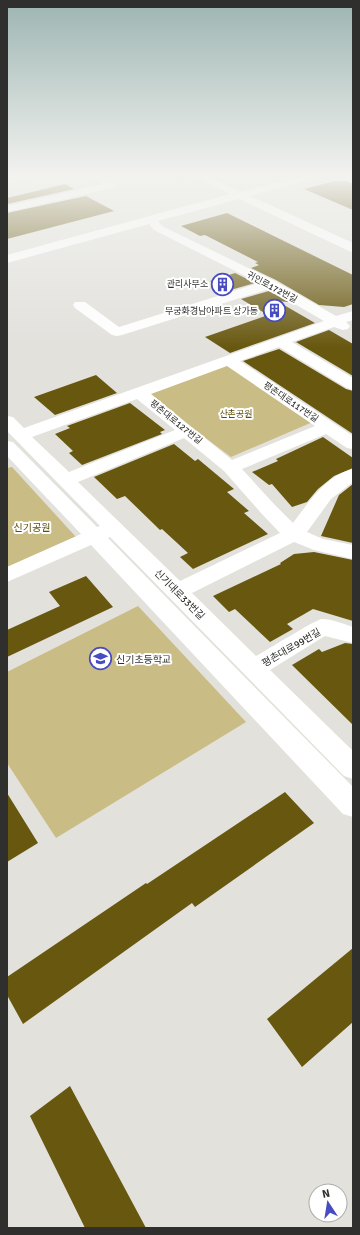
<svg xmlns="http://www.w3.org/2000/svg" width="360" height="1235" font-family="Signika,'Noto Sans KR',sans-serif">
<style>
.green{fill:#cabc85}
.building{fill:#67570f}
.lines{fill:none;stroke-linecap:round;stroke-linejoin:round}
.path{stroke:#a1a19d;stroke-width:1.5;stroke-dasharray:1 1.5;stroke-linecap:butt}
.minor{fill:#fff;fill-rule:evenodd}
.labels{text-anchor:middle;stroke-width:4;stroke-linejoin:round;paint-order:stroke}
.far-poi-label{font-size:9px;fill:#2f2f2d;stroke:#fff;text-anchor:end}
.far-street-label{font-size:9px;fill:#2f2f2d;stroke:#fff}
.far-park-label{font-size:9px;fill:#5e4e09;stroke:#fff}
.park-label{font-size:10px;fill:#5e4e09;stroke:#fff}
.street-label{font-size:10px;fill:#2f2f2d;stroke:#fff}
.poi-label{font-size:10px;fill:#2f2f2d;stroke:#fff;text-anchor:start}
</style>
<rect width="100%" height="100%" fill="#e2e1dc"/>
<path class="green" d="M228 364 315 421 231 457 147 394Z
M12 467 76 537 7 567V468Z
M138 606 246 722 56 838 7 763V672Z"/>
<path class="building" d="M335 181H346L353 184V210L304 189Z
M65 184 74 189 7 204V198Z
M86 196 114 211 7 239V213Z
M227 213 353 275V304L344 307 319 305 276 280 251 268 259 265 255 263 258 262 205 235 200 236 181 226Z
M235 273 255 283 227 291 210 281Z
M269 291 289 302 277 301 315 323 230 353 205 337 268 315 241 299Z
M329 330 353 344V376L296 342Z
M279 349 346 389 353 391V434L243 361Z
M96 375 117 393 55 415 34 397Z
M130 403 165 430 160 432 162 434 82 465 69 453 73 451 55 434 70 428 67 426Z
M323 437 353 458V468L334 476 318 489 307 502 292 507 272 484 269 485 252 472 278 461 276 459Z
M174 444 195 461 198 459 234 489 227 492 249 511 244 513 268 534 193 569 180 557 188 553 162 529 160 530 125 496 117 499 94 477Z
M353 484V543L321 536 339 495Z
M314 552 353 560V621L313 609 287 624 293 629 270 642 235 609 229 612 213 596 281 564 280 563 294 554Z
M86 576 113 607 7 657V630L60 606 49 592Z
M345 643 353 644V725L292 665 319 649 322 652Z
M285 792 314 823 195 907 192 903 23 1024 7 995V977L146 883 147 884Z
M7 793 38 843 7 862Z
M353 948V1022L302 1067 267 1019Z
M70 1086 146 1228H85L30 1116Z"/>
<g class="lines">
<path class="path" d="M172 175 185 182
M247 175 255 178"/>
<path class="minor" d="M29 175 28 177 7 182V176Z
M89 175H102L117 185 112 188 7 212V206L103 184Z
M192 175H206L241 192 305 175H324L323 177 250 196 353 243V252L349 251 239 199 158 221 162 226 275 281 336 316 353 311V320L346 322 350 326 348 329 343 330 334 327 292 342 353 378V390L347 388 279 347 240 361 353 436V449L347 448 326 434 242 469 274 504 293 523C309 502 326 475 353 469V482L331 499 307 532 323 539 353 545V559L314 550 294 542 192 593 256 656C266 651 316 619 322 619 332 619 344 624 353 627V643L325 636 270 670 353 751V779L344 776 110 537 108 538 353 787V817L343 814 91 545 7 582V567L81 534 7 456V441L13 442 97 527 100 526 7 431V416L13 417 24 428 324 321 269 289 122 335 117 336 112 335 75 308 73 305 75 302H85L119 327 259 283 154 230 149 224 7 263V255L230 194ZM227 366 315 426 232 460 151 394ZM137 399 175 430 69 472 32 437ZM184 438 224 471 261 513 280 533 180 581 78 482Z
M342 175H353V181Z"/>
</g>
<linearGradient id="sky" x2="0" y2="1"><stop stop-color="#9db5b2"/><stop offset="0.5" stop-color="#f2f2ef"/><stop offset="1" stop-color="#f2f2ef" stop-opacity="0"/></linearGradient>
<rect width="360" height="348" fill="url(#sky)"/>
<defs>
<symbol id="building-ring" viewBox="-11 -11 22 22"><circle r="9.5" fill="#fff" stroke="#474cc1" stroke-width="1.5"/><path d="M-4-6H4V6H1V3H-1V6H-4ZM-2.5-4.3h1.7v1.8h-1.7ZM.8-4.3h1.7v1.8H.8ZM-2.5-1h1.7V.8h-1.7ZM.8-1h1.7V.8H.8Z" fill="#474cc1"/></symbol>
<symbol id="school-ring" viewBox="-11 -11 22 22"><circle r="9.5" fill="#fff" stroke="#474cc1" stroke-width="1.5"/><path d="M0-5L7-2L0 1L-7-2ZM-4 1L0 2.5L4 1V4Q0 6-4 4Z" fill="#474cc1"/></symbol>
</defs>
<g fill-rule="evenodd">
<use href="#building-ring" x="210" y="272" width="25" height="25"/>
<use href="#building-ring" x="262" y="298" width="25" height="25"/>
<use href="#school-ring" x="88" y="646" width="25" height="25"/>
</g>
<g class="labels">
<g class="far-poi-label">
<text x="208" y="287">관리사무소</text>
<text x="258" y="314">무궁화경남아파트 상가동</text>
</g>
<g class="far-street-label">
<text transform="translate(272 287) rotate(28)" y="3">귀인로172번길</text>
<text transform="translate(291 402) rotate(34)" y="3">평촌대로117번길</text>
<text transform="translate(176 422) rotate(39)" y="3">평촌대로127번길</text>
</g>
<g class="far-park-label">
<text x="236" y="417">산촌공원</text>
</g>
<g class="park-label">
<text x="32" y="531">신기공원</text>
</g>
<g class="street-label">
<text transform="translate(180 594) rotate(45)" y="4">신기대로33번길</text>
<text transform="translate(291 647) rotate(-30)" y="4">평촌대로99번길</text>
</g>
<g class="poi-label">
<text x="116" y="663">신기초등학교</text>
</g>
</g>
<rect width="360" height="1235" fill="none" stroke="#2f2f2d" stroke-width="16"/>
<g transform="translate(328 1203) rotate(348)"><circle r="19" fill="#ffffff" stroke="#acacab"/>
<path d="M0-3L7 15L0 10L-7 15Z" fill="#474cc1"/>
<text y="-6" font-size="11" font-weight="bold" text-anchor="middle" fill="#2f2f2d">N</text>
</g>
</svg>
